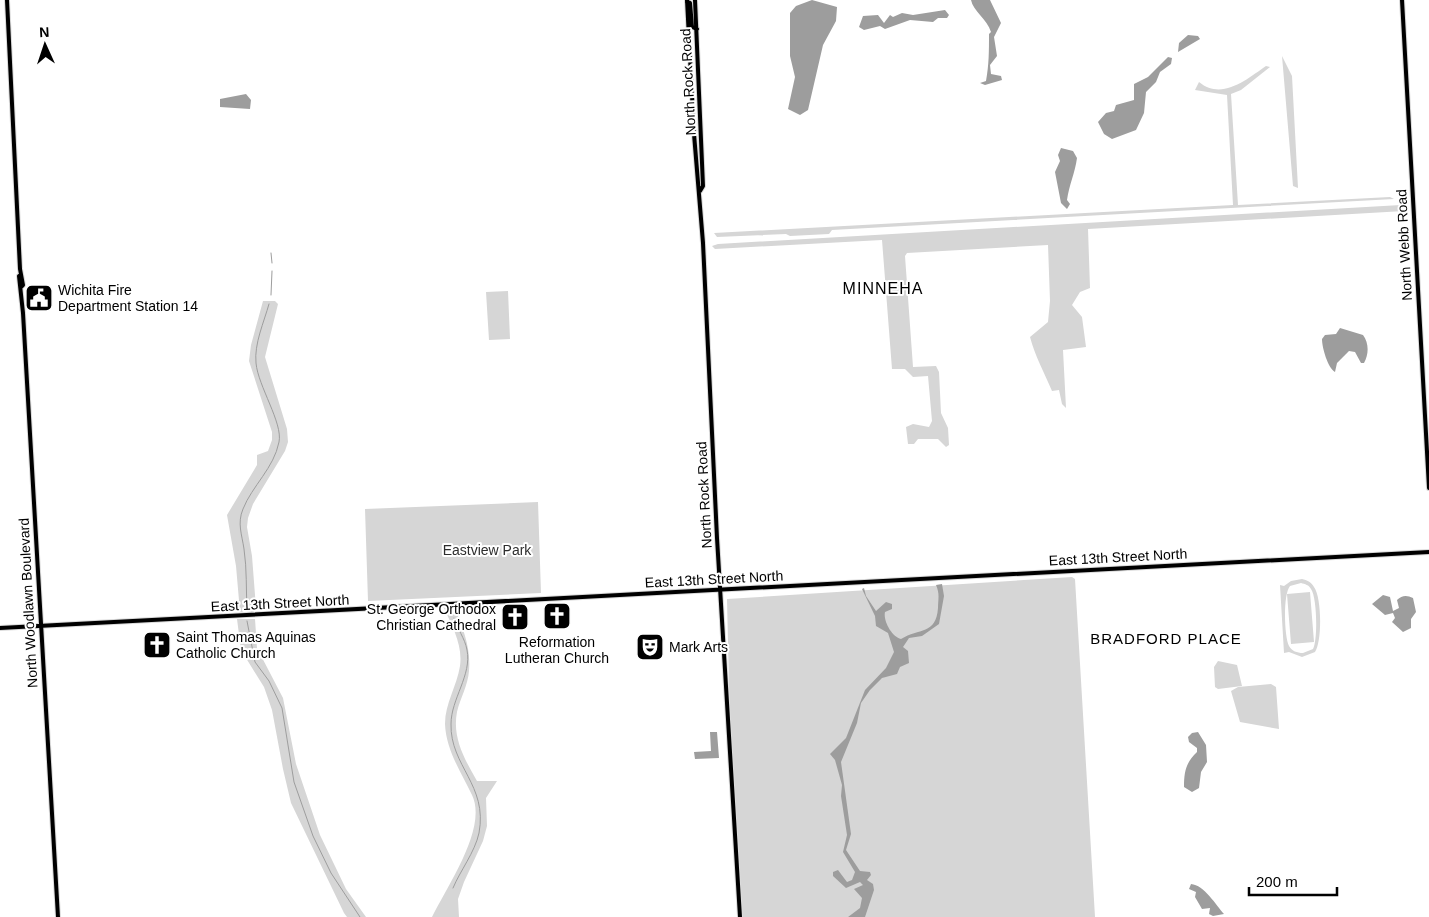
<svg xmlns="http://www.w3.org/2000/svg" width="1429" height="917" font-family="Helvetica,sans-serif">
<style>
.green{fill:#d6d6d6;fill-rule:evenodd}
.water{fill:#9d9d9d}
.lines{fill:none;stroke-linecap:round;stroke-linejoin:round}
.stream{stroke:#9d9d9d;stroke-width:1}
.major-casing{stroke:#dbdbdb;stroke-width:6}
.major{stroke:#000;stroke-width:4}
.labels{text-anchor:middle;stroke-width:4;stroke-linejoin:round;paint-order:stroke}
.street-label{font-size:14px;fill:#000;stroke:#fff}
.poi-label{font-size:14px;fill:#000;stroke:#fff;text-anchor:start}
.park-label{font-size:14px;fill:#2d2d2d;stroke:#fff}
.neighbourhood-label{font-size:15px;letter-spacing:1px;fill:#000;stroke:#fff}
.quarter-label{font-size:16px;letter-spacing:1px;fill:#000;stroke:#fff}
</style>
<rect width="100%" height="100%" fill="#fff"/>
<path class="green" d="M1282 56 1292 76 1298 188 1293 186Z
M1266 66 1270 67 1241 90 1231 94 1238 205 1390 197 1394 199 832 230 829 234 790 236 786 234 717 237 714 233 1233 205 1227 95 1195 90 1199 82C1222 101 1247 79 1266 66Z
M1401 205 1404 211 1088 229 1090 288 1080 292 1072 305 1082 317 1086 347 1063 350 1066 408 1062 404 1059 390 1052 391C1044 372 1035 356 1030 337L1048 322 1050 301 1048 245 907 253 905 256 913 367 936 366 939 372 941 413 948 428 949 445 946 447 938 439H918L914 444H908L906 427 913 424 929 427 932 421 928 376 913 377 905 369H892L882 240 715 249 712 246 718 244Z
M508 291 510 339 489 340 486 292Z
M263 301H275L278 304 265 357 287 429 288 442 285 451 253 504 248 518 247 527 252 556 256 608 254 612H240L236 566 227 515 257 465V455L268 451 272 440V432L249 361 251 345Z
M538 502 541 593 368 601 365 509Z
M1072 577 1075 579 1095 917H738L731 774 727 599Z
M1302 579C1307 580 1311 582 1314 587 1322 598 1322 642 1315 652L1302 657 1289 652 1284 653 1280 585 1284 586 1291 581ZM1301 583C1305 584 1309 585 1311 589 1317 597 1318 640 1313 649L1303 653C1297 653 1292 651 1289 646 1284 636 1283 594 1290 586Z
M1310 592 1314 642 1291 644 1287 594Z
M444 608H455C463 629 471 647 469 671 468 685 460 699 457 712 452 738 465 760 477 781H497L486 798 487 826 483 841 464 882 458 899 459 917H432C447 886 488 828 472 795 461 772 446 750 445 724 445 703 457 686 460 666 463 645 452 626 444 608Z
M237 619H255L257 648 283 698 296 764 320 835 346 889 366 917H347L344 913 291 803 283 769 272 710 264 687 241 650Z
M1218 661 1237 665 1242 686 1218 689 1215 687 1214 667Z
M1271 684 1276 687 1279 729 1240 722 1231 691 1238 687Z"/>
<path class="water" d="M812 0 837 7 836 21 823 45 808 110 800 115 788 109 795 77 790 56V13L796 6Z
M971 0H990L1001 23 994 37 997 56 990 65 991 74 1001 76 1002 80 985 85 980 83 986 81C989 65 989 51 989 34L991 32C987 19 973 11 971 0Z
M945 10 949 15 947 18H938L933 22 910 20 885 29 880 26 864 30 859 27 863 16 878 15 884 23 890 15 893 17 902 13 913 15Z
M1188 35 1198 36 1200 39 1178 52 1179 43Z
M1168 57 1172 58 1171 64 1160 72 1156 82 1146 92 1144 113 1136 130 1112 139 1104 134 1098 122 1106 113 1114 111 1116 105 1134 100V84L1148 77Z
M246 94 251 100 250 109 220 107V99Z
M1061 148 1073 151 1077 158C1075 173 1069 185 1067 200L1070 204 1067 209 1061 203 1055 172 1060 161 1058 155Z
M1340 328 1363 335C1369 343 1369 354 1364 363H1361L1355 352 1349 351 1337 363 1335 372C1328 368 1322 348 1322 339L1325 335 1336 334Z
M942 584 944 596 939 624 922 636 909 638 903 647 908 651 909 663 900 667 897 674 882 678 870 690 861 703 857 723 841 762 851 834 846 850 860 871 870 872 871 875 867 880 873 884 874 890 865 917H848L860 908 862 898 854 889 863 885 860 882 846 888 833 876V872L838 870 847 882 852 880 855 872 843 852 847 835 841 796 842 785 835 760 830 754 846 738 865 690 886 668 894 652 888 633 876 626 875 616 862 589 864 588 866 596 876 611 886 602 892 604V609L885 612C883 621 892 637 901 639 919 628 936 635 938 608 938 599 940 594 936 585Z
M1383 595 1390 597 1393 611 1399 608 1397 600C1402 595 1407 595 1413 598L1416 612 1411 619V628L1403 632 1392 622 1395 618 1393 613 1385 615 1372 604Z
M710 732H717L719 758 695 759 694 752 711 751Z
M1198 732 1206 745 1207 762 1201 772 1199 788 1192 792 1184 787C1184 772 1186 762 1197 752V748L1189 742 1188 737 1192 733Z
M1191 884C1204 885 1216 905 1224 914L1213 916 1209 914 1210 908 1202 909 1195 897 1196 892 1189 889Z"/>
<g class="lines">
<path class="stream" d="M271 253 272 263
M271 295 272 271
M247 610C246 590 247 569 244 549 242 535 237 523 243 509 252 486 274 468 279 442 283 423 258 386 256 363 254 344 264 322 269 304
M247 621 255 662 269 681 282 708 294 782 313 836 331 873 360 917
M453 888C460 871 475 852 479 833 488 785 450 766 451 724 451 699 472 675 467 650 465 638 457 629 454 618"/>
<defs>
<path id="major" d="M7 0 20 269 23 285 21 287
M687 0 694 134 703 243 717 538 740 917
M695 0 703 186 700 191
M1402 0 1429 488
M687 2 690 3 692 27 697 29
M21 275 19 276 23 313 58 917
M0 628 1429 552"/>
</defs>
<use href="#major" class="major-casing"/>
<use href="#major" class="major"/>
</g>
<defs>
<symbol id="civic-square" viewBox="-11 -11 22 22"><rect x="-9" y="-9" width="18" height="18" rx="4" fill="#000" stroke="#fff"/><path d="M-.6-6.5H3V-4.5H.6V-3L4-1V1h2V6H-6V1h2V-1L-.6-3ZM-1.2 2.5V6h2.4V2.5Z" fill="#fff"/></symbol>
<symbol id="church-square" viewBox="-11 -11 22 22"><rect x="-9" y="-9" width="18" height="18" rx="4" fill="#000" stroke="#fff"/><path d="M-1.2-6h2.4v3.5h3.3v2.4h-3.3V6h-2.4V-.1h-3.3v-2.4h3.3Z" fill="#fff"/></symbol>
<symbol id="theatre-square" viewBox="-11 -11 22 22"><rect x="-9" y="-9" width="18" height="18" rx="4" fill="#000" stroke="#fff"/><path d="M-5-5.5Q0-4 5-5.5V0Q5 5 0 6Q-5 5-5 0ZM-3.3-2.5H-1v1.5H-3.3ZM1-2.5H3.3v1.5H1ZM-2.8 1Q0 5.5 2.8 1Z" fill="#fff"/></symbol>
</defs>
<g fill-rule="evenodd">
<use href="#civic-square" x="23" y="282" width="32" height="32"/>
<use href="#church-square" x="541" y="600" width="32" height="32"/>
<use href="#church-square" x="499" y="601" width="32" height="32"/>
<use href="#church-square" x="141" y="629" width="32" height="32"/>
<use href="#theatre-square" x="634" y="631" width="32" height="32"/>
</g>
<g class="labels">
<g class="street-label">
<text transform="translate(688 82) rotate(-93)" y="5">North Rock Road</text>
<text transform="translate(1404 245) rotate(-93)" y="5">North Webb Road</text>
<text transform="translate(704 495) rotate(-93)" y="5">North Rock Road</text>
<text transform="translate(1118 557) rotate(-3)" y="5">East 13th Street North</text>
<text transform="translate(714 579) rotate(-3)" y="5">East 13th Street North</text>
<text transform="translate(28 603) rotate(-93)" y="5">North Woodlawn Boulevard</text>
<text transform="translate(280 603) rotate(-3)" y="5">East 13th Street North</text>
</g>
<g class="poi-label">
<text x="58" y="295">Wichita Fire<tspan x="58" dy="16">Department Station 14</tspan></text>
<text x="496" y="614" text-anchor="end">St. George Orthodox<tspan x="496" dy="16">Christian Cathedral</tspan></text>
<text x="176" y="642">Saint Thomas Aquinas<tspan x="176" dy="16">Catholic Church</tspan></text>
<text x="557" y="647" text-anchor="middle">Reformation<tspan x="557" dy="16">Lutheran Church</tspan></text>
<text x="669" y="652">Mark Arts</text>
</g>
<g class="park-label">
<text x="487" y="555">Eastview Park</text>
</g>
<g class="neighbourhood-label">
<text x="1166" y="644">BRADFORD PLACE</text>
</g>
<g class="quarter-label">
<text x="883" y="294">MINNEHA</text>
</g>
</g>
<g transform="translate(45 45) rotate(357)" stroke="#ffffff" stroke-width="4" paint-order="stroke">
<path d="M0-4L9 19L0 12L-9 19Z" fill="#000000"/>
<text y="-8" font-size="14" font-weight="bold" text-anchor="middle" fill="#000000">N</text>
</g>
<path d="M1249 887v8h88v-8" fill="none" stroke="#000000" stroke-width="2.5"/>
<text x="1256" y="887" font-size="15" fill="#000000" stroke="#ffffff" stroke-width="4" paint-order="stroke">200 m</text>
</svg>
